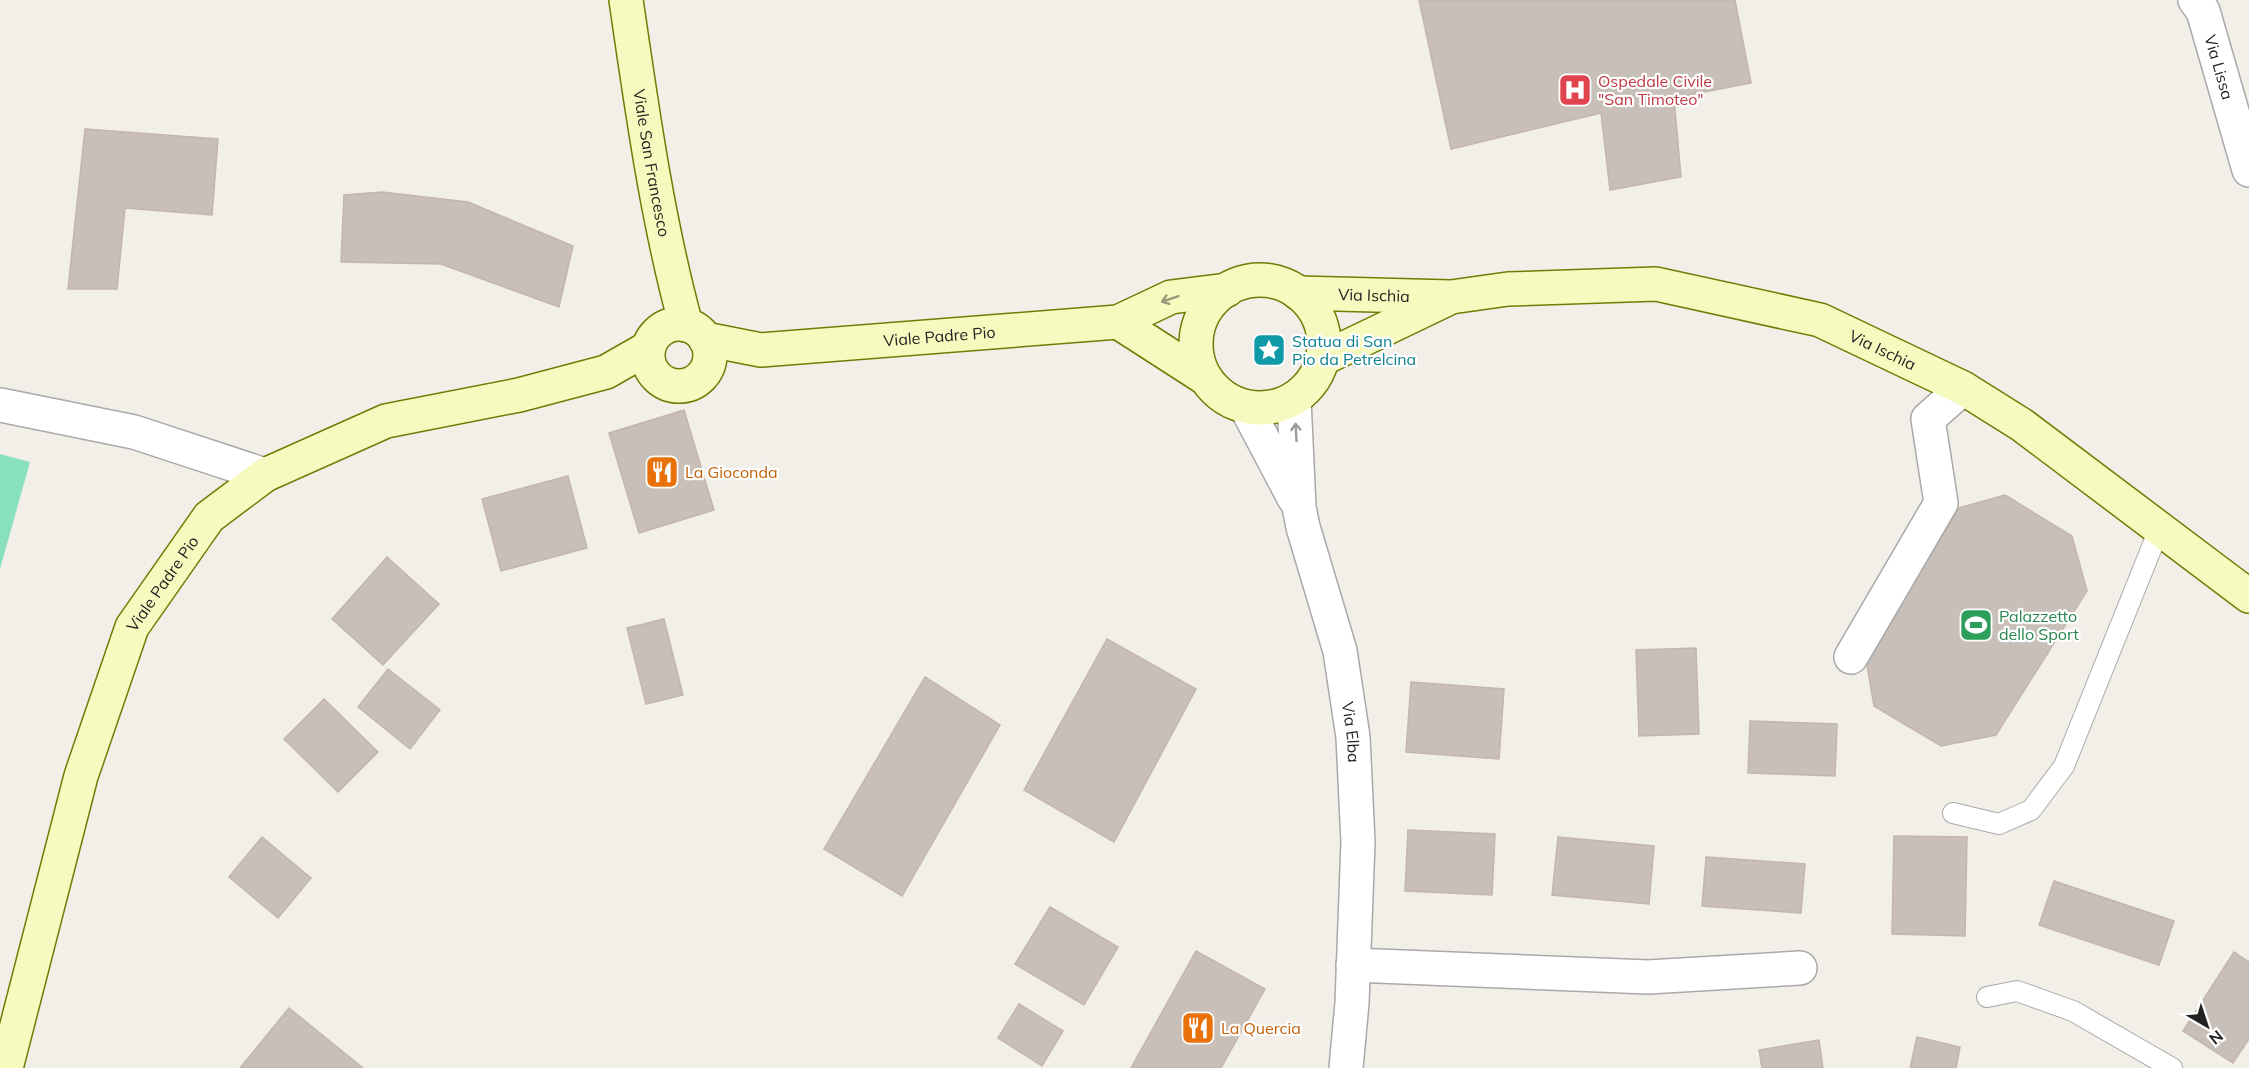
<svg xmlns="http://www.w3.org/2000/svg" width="2249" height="1068" font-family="Mulish,sans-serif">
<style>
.pitch{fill:#88e0be}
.building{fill:#c7bfb8;stroke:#c4b6ab;stroke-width:1.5}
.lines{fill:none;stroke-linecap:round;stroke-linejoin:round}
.lane-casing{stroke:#a9a9a9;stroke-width:22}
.street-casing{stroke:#a9a9a9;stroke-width:36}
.secondary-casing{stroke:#707d05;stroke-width:36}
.lane{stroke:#fff;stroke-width:20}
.street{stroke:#fff;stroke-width:33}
.secondary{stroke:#f7fabf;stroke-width:33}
.oneway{stroke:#979978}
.oneway2{stroke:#9c9c9c}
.labels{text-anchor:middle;stroke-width:4.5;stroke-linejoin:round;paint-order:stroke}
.street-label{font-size:16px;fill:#222;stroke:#fff}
.health-label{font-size:16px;fill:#be3a42;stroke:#fff;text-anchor:start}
.culture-label{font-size:16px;fill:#0d838f;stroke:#fff;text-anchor:start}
.food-label{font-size:16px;fill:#c56008;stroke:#fff;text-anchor:start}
.leisure-label{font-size:16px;fill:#27864d;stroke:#fff;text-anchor:start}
</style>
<rect width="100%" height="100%" fill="#f2efe9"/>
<path class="pitch" d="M0 454 30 462 0 569Z"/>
<path class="building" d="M1419 0H1735L1751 83 1674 98 1681 177 1610 190 1601 113 1451 149Z
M85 129 218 139 212 215 125 208 117 289H68Z
M382 192 468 202 573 246 559 307 441 264 341 262 344 195Z
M684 410 714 510 639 533 609 433Z
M568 476 587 548 501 571 482 499Z
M2005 495 2072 536 2087 591 1996 735 1941 746 1874 706 1866 660 1959 508Z
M387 557 439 604 383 665 332 619Z
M664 619 683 695 646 704 627 628Z
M1107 639 1196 689 1114 842 1024 790Z
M1696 648 1699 734 1639 736 1636 650Z
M388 669 440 710 410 749 358 707Z
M925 677 1000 725 902 896 824 849Z
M1411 682 1504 689 1499 759 1406 752Z
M324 699 378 752 338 792 284 739Z
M1750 721 1837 724 1835 776 1748 773Z
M1408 830 1495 834 1492 895 1405 891Z
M1894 836 1967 837 1965 936 1892 934Z
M262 837 311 878 278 918 229 877Z
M1558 837 1654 846 1649 904 1552 895Z
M1706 857 1805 864 1801 913 1702 906Z
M2054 881 2174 921 2159 965 2039 925Z
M1050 907 1118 947 1084 1005 1015 964Z
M1196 951 1265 989 1221 1068H1131Z
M2234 952 2249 962V1039L2233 1063 2183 1031Z
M1019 1004 1063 1031 1042 1066 998 1038Z
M289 1008 363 1068H240Z
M1917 1037 1960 1047 1956 1068H1910Z
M1819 1040 1823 1068H1762L1759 1050Z"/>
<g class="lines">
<defs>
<path id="lane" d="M1953 813 1999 824 2031 810 2064 766 2160 527
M1987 997 2017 991 2073 1011 2172 1068"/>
<g id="street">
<path id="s1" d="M2195 0 2203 11 2249 170"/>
<path id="s2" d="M1294 399 1299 507 1303 527 1340 651 1353 737 1358 842 1352 1003 1346 1068"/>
<path d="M0 405 134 432 265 475"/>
<path d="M1246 407 1294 498"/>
<path d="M1851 657 1941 503 1928 419 1963 388"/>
<path d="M1353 965 1648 977 1800 968"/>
</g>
<g id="secondary">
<path id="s3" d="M626 0C642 109 657 219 686 325"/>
<circle cx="1260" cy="344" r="64"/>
<path id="s4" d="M1298 293 1451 297 1508 289 1656 284 1820 320 1963 388 2022 425 2249 596"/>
<path d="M1118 322 1205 378"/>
<circle cx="679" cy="355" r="31"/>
<path id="s5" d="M705 339 761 350 1118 322 1171 297 1227 290"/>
<path d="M1322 359 1447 299"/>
<path id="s6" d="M6 1068 81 776 132 627 209 517 265 475 386 421 519 395 606 372 648 348"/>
</g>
</defs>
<use href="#lane" class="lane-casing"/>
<use href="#street" class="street-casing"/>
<use href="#secondary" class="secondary-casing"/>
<use href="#lane" class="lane"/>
<use href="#street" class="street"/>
<use href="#secondary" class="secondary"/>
</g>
<defs><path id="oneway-shaft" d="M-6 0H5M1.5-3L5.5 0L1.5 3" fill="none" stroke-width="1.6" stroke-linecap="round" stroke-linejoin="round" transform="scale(1.5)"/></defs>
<use class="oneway" href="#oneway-shaft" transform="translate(1170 299) rotate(162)"/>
<use class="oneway2" href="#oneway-shaft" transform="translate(1296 432) rotate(-93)"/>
<defs>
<symbol id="hospital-square" viewBox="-11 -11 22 22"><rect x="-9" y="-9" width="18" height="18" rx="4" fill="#e0444e" stroke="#fff"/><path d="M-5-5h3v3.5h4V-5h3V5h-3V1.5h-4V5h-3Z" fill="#fff"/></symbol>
<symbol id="sight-square" viewBox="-11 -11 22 22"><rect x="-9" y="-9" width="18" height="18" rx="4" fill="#0f9aa8" stroke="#fff"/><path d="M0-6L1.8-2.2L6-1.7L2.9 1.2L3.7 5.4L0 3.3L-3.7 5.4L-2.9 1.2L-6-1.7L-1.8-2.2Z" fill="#fff"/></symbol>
<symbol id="restaurant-square" viewBox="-11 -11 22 22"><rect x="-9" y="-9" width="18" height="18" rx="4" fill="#e8710a" stroke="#fff"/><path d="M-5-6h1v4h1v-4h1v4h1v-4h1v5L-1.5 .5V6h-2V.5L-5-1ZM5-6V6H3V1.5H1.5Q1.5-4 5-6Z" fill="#fff"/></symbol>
<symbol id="stadium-square" viewBox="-11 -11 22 22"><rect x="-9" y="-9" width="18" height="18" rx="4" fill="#2e9e5b" stroke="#fff"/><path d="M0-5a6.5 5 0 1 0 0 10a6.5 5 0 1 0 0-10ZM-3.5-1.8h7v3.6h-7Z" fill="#fff"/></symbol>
</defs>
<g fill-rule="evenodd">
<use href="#hospital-square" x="1556" y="71" width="38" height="38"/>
<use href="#sight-square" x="1250" y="331" width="38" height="38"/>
<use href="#restaurant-square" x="643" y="453" width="38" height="38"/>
<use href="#stadium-square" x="1957" y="606" width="38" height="38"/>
<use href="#restaurant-square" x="1179" y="1009" width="38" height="38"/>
</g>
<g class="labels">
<g class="street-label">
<text dy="6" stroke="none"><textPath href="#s1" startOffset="72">Via Lissa</textPath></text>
<text dy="6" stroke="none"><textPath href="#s3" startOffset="165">Viale San Francesco</textPath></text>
<text dy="6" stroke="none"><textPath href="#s4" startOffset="76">Via Ischia</textPath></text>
<text dy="6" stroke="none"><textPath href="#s5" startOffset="236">Viale Padre Pio</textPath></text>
<text dy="6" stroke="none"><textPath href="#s4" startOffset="596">Via Ischia</textPath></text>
<text dy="6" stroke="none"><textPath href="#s6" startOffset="512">Viale Padre Pio</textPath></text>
<text dy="6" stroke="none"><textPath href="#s2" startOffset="340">Via Elba</textPath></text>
</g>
<g class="health-label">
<text x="1598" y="87">Ospedale Civile<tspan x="1598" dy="18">"San Timoteo"</tspan></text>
</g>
<g class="culture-label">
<text x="1292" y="347">Statua di San<tspan x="1292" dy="18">Pio da Petrelcina</tspan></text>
</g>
<g class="food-label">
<text x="685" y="478">La Gioconda</text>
<text x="1221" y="1034">La Quercia</text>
</g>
<g class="leisure-label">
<text x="1999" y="622">Palazzetto<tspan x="1999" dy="18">dello Sport</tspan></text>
</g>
</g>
<g transform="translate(2207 1026) rotate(141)" stroke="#ffffff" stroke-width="4.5" paint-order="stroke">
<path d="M0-4.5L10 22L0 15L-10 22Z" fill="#222222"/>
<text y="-9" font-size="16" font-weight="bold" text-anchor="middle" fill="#222222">N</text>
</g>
</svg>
